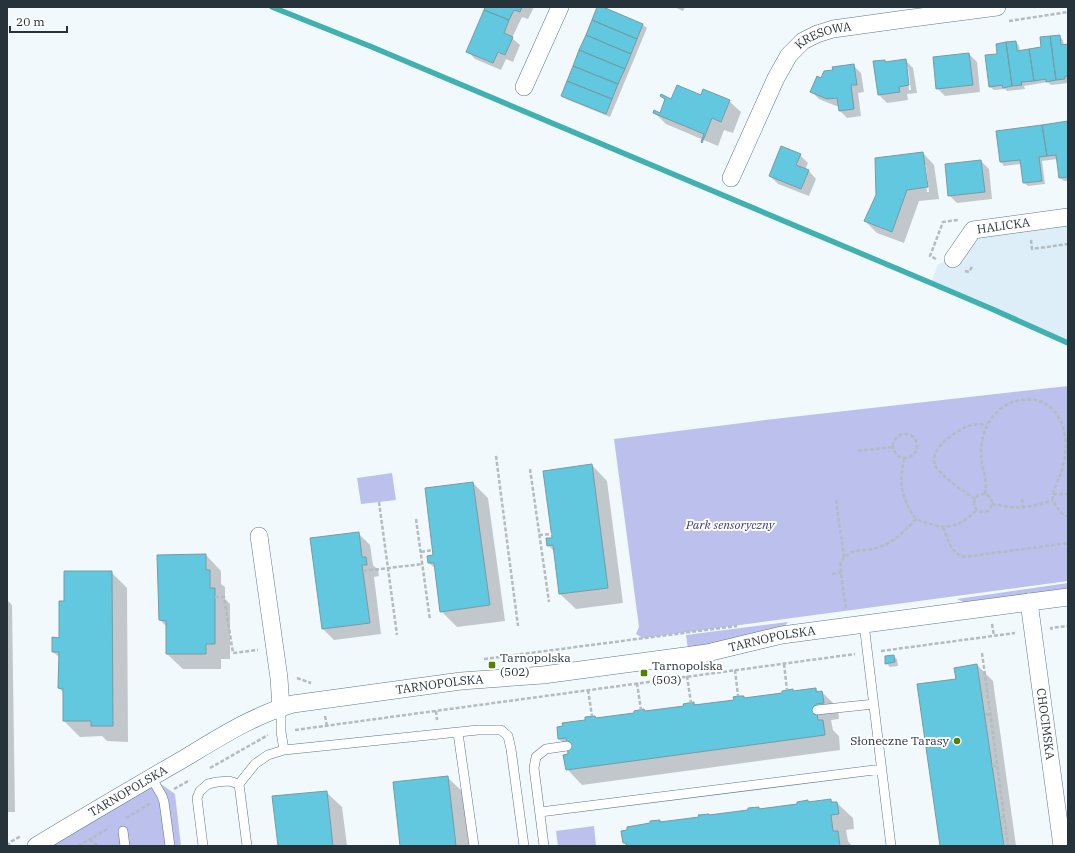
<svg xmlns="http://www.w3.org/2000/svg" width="1075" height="853" font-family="'IBM Plex Serif',serif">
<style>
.built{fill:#deeef9}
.green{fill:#bbc0ed}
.shadow{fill:#0003;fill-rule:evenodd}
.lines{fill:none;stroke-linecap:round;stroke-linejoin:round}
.stream{stroke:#41b1af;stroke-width:5.5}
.building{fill:#62c8df;stroke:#749ca6}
.service-casing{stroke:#5b798c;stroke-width:10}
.minor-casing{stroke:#5b798c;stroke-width:18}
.path{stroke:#b3bcc1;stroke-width:2.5;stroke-dasharray:4 2;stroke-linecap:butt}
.service{stroke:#fff;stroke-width:9}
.minor{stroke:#fff;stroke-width:17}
.poi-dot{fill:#588000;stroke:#fff;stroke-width:1.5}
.labels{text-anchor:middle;stroke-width:4;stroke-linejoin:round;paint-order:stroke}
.street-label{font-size:12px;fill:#26333b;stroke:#fff}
.park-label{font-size:12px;font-style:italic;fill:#383686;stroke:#fff}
.poi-label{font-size:12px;fill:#26333b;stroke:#fff;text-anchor:start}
</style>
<rect width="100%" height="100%" fill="#f2f9fd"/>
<path class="built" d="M1068 217V343L992 309 931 283 938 264 953 259 973 230Z"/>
<path class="green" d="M1068 386V581L643 638 636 634 639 627 614 439 765 420Z
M392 473 396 500 361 504 357 478Z
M1068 583V592L967 604 957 599Z
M788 622 781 630 688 649 686 635Z
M151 777 175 794 181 846H36Z
M594 826 596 846H558L556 831Z"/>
<path class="shadow" d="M487 7H534L528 19 522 17 512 38 520 45 513 62 506 59 501 70 475 59 468 51Z
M598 7 643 25 647 28 610 117 566 99 562 95Z
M674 7H685L683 11Z
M1059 36 1063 40 1064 45H1068V83L1051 85 1048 82 1024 86 1025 89 1007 91 1005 89 994 90 990 87 999 54 1016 42 1019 46 1020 51 1042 48Z
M969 54 977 62 980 92 945 96 937 88Z
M905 60 913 68 917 93 907 94 908 100 887 103 879 95 885 61 887 63ZM906 67H908L911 90H909Z
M853 65 861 73 864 92 858 93 861 116 847 118 839 110V106H836L819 99 811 91Z
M661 96 672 100 701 96 729 101 741 112 733 133 724 130 718 146 666 124 654 112 660 114 666 101Z
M1068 122V181H1064L1060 178 1057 159 1042 161 1045 184 1028 186 1024 183 1021 164 1004 166 1001 162 997 132Z
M923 153 934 165 939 199 919 201 904 243 877 233 865 221ZM924 165H926L929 192H927Z
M800 155 808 163 805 170 809 171 816 179 809 196 778 184 770 176Z
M981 161 989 169 992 199 957 203 949 195Z
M592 465 607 481 623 603 576 609 560 594 554 551 548 545 553 538Z
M473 483 488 498 505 621 457 627 441 611 436 569 429 563 435 556Z
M358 533 370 545 373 565 378 570 379 576 374 577 381 634 334 640 323 629Z
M206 555 221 571V584L225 587V599L230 604V659H221V669H183L167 654V627L160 620Z
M111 572 127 588 128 742 107 741 102 736 80 737 64 721V693L59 688 60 658 53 652 60 639 65 602Z
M7 600 12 605 15 812H7Z
M893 656 897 659 898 666 890 667 886 663Z
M977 665 993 681 1016 846H941L957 680Z
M816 689 819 692H822L838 708 839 719 831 720 833 730 839 736 840 750 582 785 567 769 570 755 569 748 559 739 597 719 685 707 694 703 696 705 735 700 743 697 745 699Z
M447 777 463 792 469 846H401Z
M326 792 342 807 347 846H279Z
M831 800 833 803H837L853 818 854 829 846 830 848 841 852 846H627L624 843 660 821 662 823 700 818 709 815 710 816 750 811 759 808 760 810Z"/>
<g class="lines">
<path class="stream" d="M272 7 372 47 931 283 992 309 1068 343"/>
</g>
<path class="building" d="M485 7H522L520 12 514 10 509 20 484 10Z
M597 7H603L643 24 637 39 592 20Z
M484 10 509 20 504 33 513 37 505 55 498 52 493 63 466 52Z
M592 20 637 39 631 54 586 35Z
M586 35 631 54 625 69 579 50Z
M1060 35 1061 45 1068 44V76H1065V79L1056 80 1050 36Z
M1050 36 1056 80 1046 82V79L1034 81 1029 49 1041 47 1040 37Z
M1016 41 1017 51 1029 49 1034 81 1021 82 1022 85 1012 86 1006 42Z
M1006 42 1012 86 1003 88 1002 85 989 87 985 55 997 54 996 44Z
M579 50 625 69 618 84 573 66Z
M969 53 973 85 936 89 933 57Z
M906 59 909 85 899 87 900 92 878 95 873 61 885 60V62Z
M854 64 857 85H851L854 109 839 111 837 98 827 99 810 92 817 76 821 78 824 71 833 70 832 67Z
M573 66 618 84 612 99 567 81Z
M567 81 612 99 606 114 561 96Z
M677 85 701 95 703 89 730 100 721 122 712 118 702 143 701 142 704 134 653 113 654 110 660 113 665 99 660 96 661 94 671 99Z
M1068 121V177L1059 178 1056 155 1047 156 1042 125Z
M1042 125 1047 156 1039 157 1042 181 1023 183 1020 160 1000 162 996 131Z
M781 146 801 154 796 165 809 170 801 189 769 176Z
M923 152 928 187 907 190 892 232 864 221 876 195 875 158Z
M981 160 985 192 948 196 945 164Z
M592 464 608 588 559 594 553 545 547 546 546 538H552L543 471Z
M473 482 490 605 440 612 434 563H428L427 556 433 555 425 488Z
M359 532 362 557H366L367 565H362L370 623 322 629 310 538Z
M206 554V570H210V588H215V644H206V654H166V621L159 620 157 555Z
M64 571H112L113 726H91V721H63V689L58 688 59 652H52V637L59 638V601H64Z
M894 655 895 662 885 664V656Z
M977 664 1004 846H940L917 684 956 679 954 668Z
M816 688V692L822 691 824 703 816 704 818 720H823L825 735 566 770 563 755 568 754 566 738 558 739 557 727 563 726 562 723 585 720V717L595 716 596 718 634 713V711L644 709 645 711 684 706 683 704 694 702V705L734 700 733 697 738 696H744V698L782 693V691L793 689V691Z
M448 776 456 846H400L393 782Z
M327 791 333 846H278L272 796Z
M831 799V802H837L839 814 831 815 833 831H838L840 846H627L626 843H623L621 831 627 830V827L650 823V821L660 820V822L699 817 698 815 709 814V815L748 810V808L759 807V809L797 804V802L808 800V802Z"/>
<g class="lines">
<defs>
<path id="service" d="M864 624 891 846
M281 708V732L284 750 478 730H501L508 736 511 749 524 846
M817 710 874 704
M458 733 474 846
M151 777 162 796 164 802 170 846
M540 812 882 769
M123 831 125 846
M203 846 197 798 200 791 208 784 217 782 229 781 239 784
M247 846 239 784 255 764 268 755 284 750
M544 846 534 768 536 757 546 749 567 746"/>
<g id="minor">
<path d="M524 87 560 7"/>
<path id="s1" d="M731 178 776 78 789 55 803 41 817 34 833 29 905 19 997 7"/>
<path id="s2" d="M953 259 973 230 1068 217"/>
<path d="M259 536 279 678 281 708"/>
<path id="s3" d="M1029 602 1062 846"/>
<path id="s4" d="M36 846C85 816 135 787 185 758 220 737 254 715 293 704L461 681 543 675 707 653 782 635 1068 597"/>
</g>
</defs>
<use href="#service" class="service-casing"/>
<use href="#minor" class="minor-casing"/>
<path class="path" d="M1009 21 1068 12
M1031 240 1032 249 1068 244
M936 259 930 256 943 222 958 220
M965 271 969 272 973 265
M893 446a12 12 0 1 1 24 0a12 12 0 1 1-24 0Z
M858 451 893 447
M496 456 518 626
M904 458C899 482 901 499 916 519
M530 469 549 602
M985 494C987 483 984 474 982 464 979 446 983 426 996 413 1011 397 1040 393 1055 412 1062 420 1066 435 1066 446 1066 455 1063 465 1061 473 1058 481 1052 490 1053 499 1055 507 1061 514 1068 517
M1053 494H1068
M974 503a9 9 0 1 1 18 0a9 9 0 1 1-18 0Z
M975 499C964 491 941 477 935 465 928 449 956 431 968 426 974 424 981 424 987 425
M1022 499 1023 507
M836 500 844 557
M379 502 397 635
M992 504C1005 506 1018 509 1031 506 1039 505 1046 502 1053 500
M416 519 430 620
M943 527C948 539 950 553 964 557L1068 543
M539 535 552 534
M421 552 433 550
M363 571 423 564
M832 574 842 572
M215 597H224L233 653 258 650
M846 608C845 600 839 569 841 562 846 549 865 551 877 548 893 543 905 531 916 519 943 530 955 531 977 510
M992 624 994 636
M1052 630 1051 628 1068 626
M881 651 1015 633
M982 653 1008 846
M484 659 737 626
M784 664 787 690
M735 670 738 696
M687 676 691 703
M297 678 311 683
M637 683 641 710
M588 690 592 716
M436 711 437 720
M985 715 990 714
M325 716 327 726
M295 730 855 654
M992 766H997
M210 768 268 735
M174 789 190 780
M126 818 151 803
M1000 818 1004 817
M90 839 94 844H96L97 846
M7 846 12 841 21 836
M78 846 109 828"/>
<use href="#service" class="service"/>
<use href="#minor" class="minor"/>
</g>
<g class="poi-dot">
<rect x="488" y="661" width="8" height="8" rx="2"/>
<rect x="640" y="669" width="8" height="8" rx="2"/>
<circle cx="957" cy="741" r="4"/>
</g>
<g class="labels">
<g class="street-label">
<text dy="4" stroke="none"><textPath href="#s1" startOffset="177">KRESOWA</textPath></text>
<text dy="4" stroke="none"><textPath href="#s2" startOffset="66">HALICKA</textPath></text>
<text dy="4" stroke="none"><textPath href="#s4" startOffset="778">TARNOPOLSKA</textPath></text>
<text dy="4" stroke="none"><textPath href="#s4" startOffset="442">TARNOPOLSKA</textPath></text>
<text dy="4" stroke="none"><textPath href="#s3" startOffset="123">CHOCIMSKA</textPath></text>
<text dy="4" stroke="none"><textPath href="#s4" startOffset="107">TARNOPOLSKA</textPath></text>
</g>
<g class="park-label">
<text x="730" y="529">Park sensoryczny</text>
</g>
<g class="poi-label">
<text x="500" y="662">Tarnopolska<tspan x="500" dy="14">(502)</tspan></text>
<text x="652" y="670">Tarnopolska<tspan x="652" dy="14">(503)</tspan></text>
<text x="949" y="745" text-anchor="end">Słoneczne Tarasy</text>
</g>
</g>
<rect width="1075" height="853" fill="none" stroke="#26333b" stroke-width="16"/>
<path d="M10 26v6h57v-6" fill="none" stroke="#26333b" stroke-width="2"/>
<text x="16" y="26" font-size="12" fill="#26333b" stroke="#ffffff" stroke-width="3" paint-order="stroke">20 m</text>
</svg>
